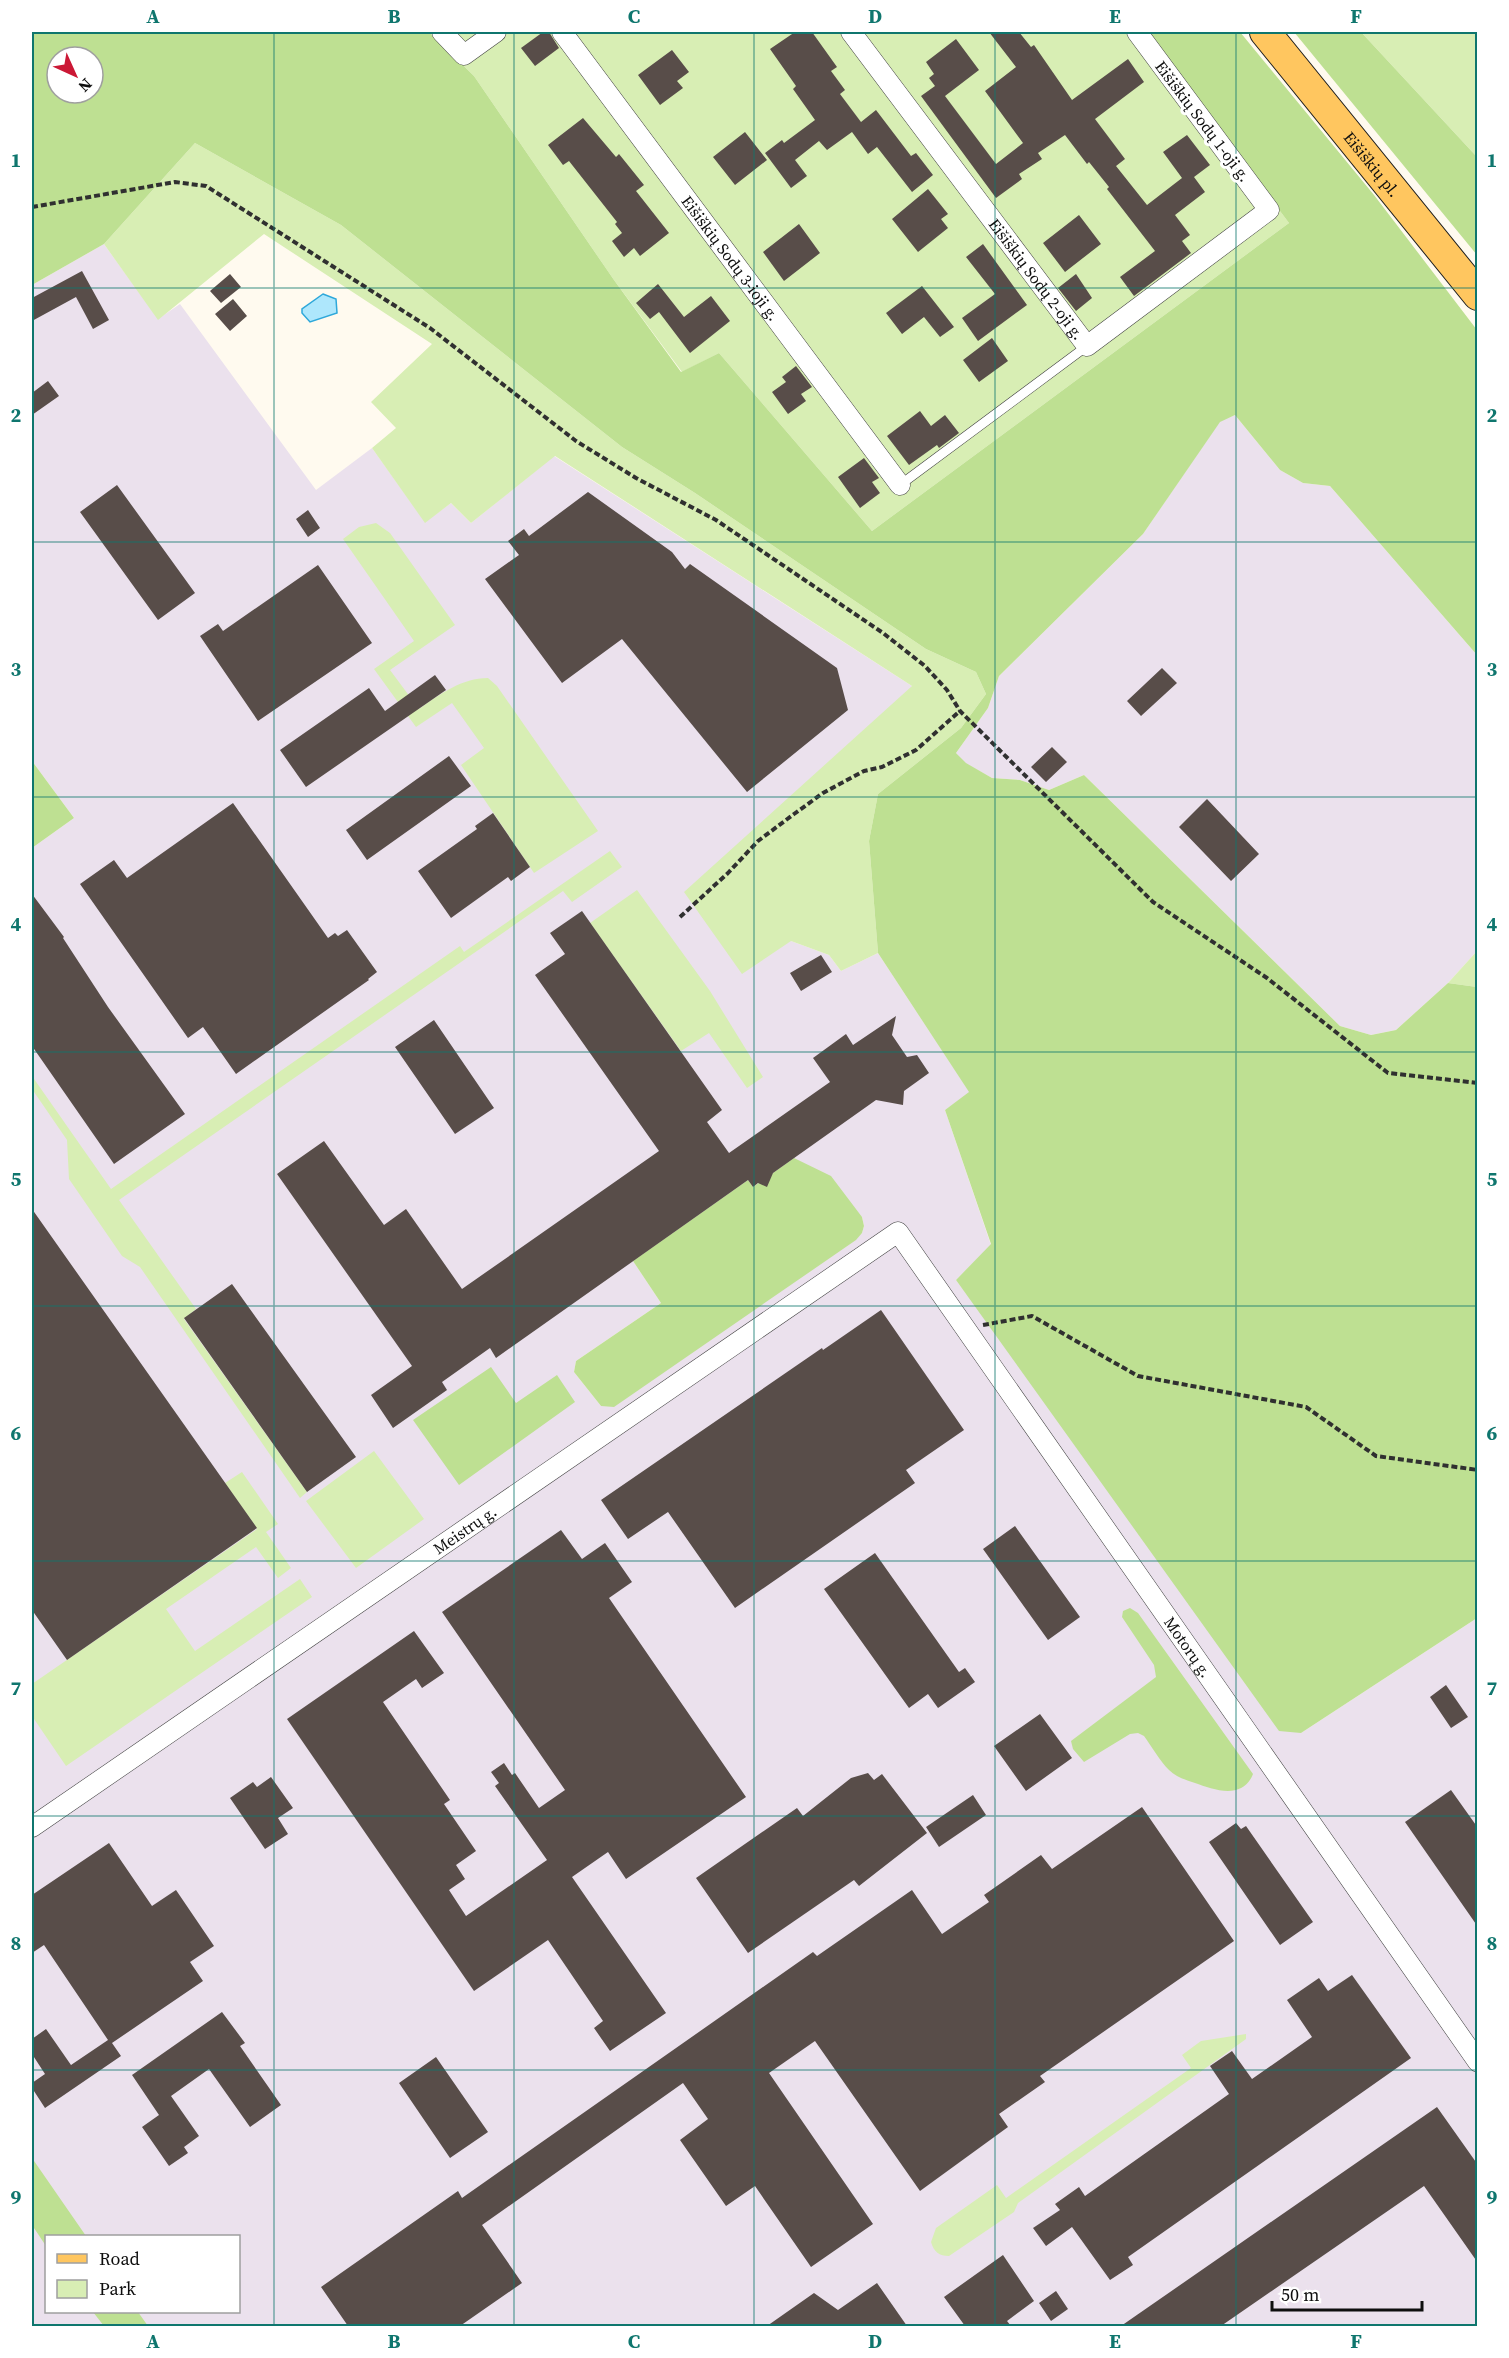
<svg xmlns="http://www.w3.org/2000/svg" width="1509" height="2358" font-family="'Source Serif 4',serif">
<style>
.industrial{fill:#ebe1ed;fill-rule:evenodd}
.green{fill:#d8eeb4}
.forest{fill:#bee092;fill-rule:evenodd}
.water{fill:#aee7fc;stroke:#2ea8da;stroke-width:1.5}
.building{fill:#584d49}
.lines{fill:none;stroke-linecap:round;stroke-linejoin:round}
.service-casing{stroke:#414141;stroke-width:10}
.minor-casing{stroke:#414141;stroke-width:21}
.primary-casing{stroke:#1f1f1f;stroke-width:32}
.path{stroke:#303030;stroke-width:4;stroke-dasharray:6 3;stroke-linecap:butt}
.service{stroke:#fff;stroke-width:9}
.minor{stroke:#fff;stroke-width:20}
.primary{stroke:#ffc65f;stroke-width:30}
.grid{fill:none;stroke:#0f766e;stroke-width:1.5;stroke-opacity:0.55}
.labels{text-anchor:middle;stroke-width:6;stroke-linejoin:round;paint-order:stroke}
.street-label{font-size:16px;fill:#0e0e0e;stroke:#fff}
.neatline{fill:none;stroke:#0f766e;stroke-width:2}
.grid-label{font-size:20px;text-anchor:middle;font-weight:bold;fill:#0f766e}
</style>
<rect width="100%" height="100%" fill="#fffaef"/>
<path class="industrial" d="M104 244 158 319 180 304 316 490 372 448 425 522 451 503 471 523 554 456 912 686 791 941 829 955 841 971 878 953 970 1093 945 1110 991 1245 956 1280 1301 1733 1477 1618V2326H32V848L74 818 32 761V285ZM770 1179 862 1217 864 1226 862 1233 601 1406 574 1372 576 1361 661 1303 633 1261 748 1181 753 1187ZM46 2236H238V2312H46Z
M1235 415 1280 470 1303 483 1330 486 1477 655V951L1448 983 1396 1030 1371 1035 1340 1026 1084 775 1049 790 1020 780 992 778 965 763 956 753 988 708 999 676 1143 534 1220 421Z"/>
<path class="green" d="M429 32H1145L1289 223 872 531 719 353 682 372 614 280 474 76Z
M1361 32H1477V157Z
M195 143 341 225 622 447 695 493 926 649 976 672 986 694 961 728 878 794 869 841 878 953 841 971 829 955 791 941 742 974 684 892 912 686 555 456 471 523 451 503 425 523 372 448 396 428 371 402 432 344 264 234 158 320 104 244Z
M376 523 390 533 455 625 390 670 419 709C440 694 462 678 488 678L497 686 598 831 534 873 461 765 484 748 452 703 416 727 374 669 414 641 343 539 359 527Z
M610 851 622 867 572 902 563 891 119 1200 196 1309 184 1319 307 1492 300 1498 140 1267 122 1256 69 1179 67 1140 32 1089V1076L111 1189 460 946 464 952Z
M637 890 710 991 763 1077 747 1088 709 1033 681 1051 590 923Z
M1477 951V987L1448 983Z
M374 1451 424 1519 356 1568 306 1501Z
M242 1472 278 1524 266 1532 291 1568 278 1578 256 1547 166 1609 195 1651 300 1579 312 1597 66 1766 32 1716V1684L257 1529 225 1483Z
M1246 2034V2039L1018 2203 1014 2212 949 2256C939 2256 934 2252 931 2242L936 2228 997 2185 1006 2198 1191 2068 1182 2055 1201 2041Z"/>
<path class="forest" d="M32 32H429L474 76 614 280 681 372 719 353 872 531 1289 223 1145 32H1240L1374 195 1477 330V655L1330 486 1303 483 1280 470 1235 415 1220 422 1143 534 999 676 988 708 956 753 966 763 992 778 1020 780 1049 790 1084 775 1340 1026 1371 1035 1396 1030 1448 983 1477 987V1618L1301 1733 1279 1731 956 1280 991 1244 945 1110 969 1092 878 953 869 841 878 794 961 728 986 694 976 672 926 649 695 493 622 447 341 225 195 143 104 244 32 285ZM57 57H93V93H57Z
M1294 32H1361L1477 157V255Z
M32 761 74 818 32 848Z
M794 1158 831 1176 862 1217 864 1226 862 1233 856 1240 614 1407 601 1406 574 1372 576 1361 661 1303 633 1261 748 1180 753 1187Z
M491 1367 516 1403 557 1375 575 1402 459 1485 413 1420Z
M1130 1608 1138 1613 1253 1774C1243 1800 1214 1790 1195 1783 1186 1780 1176 1777 1169 1770 1160 1761 1152 1747 1144 1736L1138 1733 1130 1734 1084 1762 1073 1749 1071 1741 1156 1677 1154 1665 1122 1617 1123 1611Z
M32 2158 86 2236H46V2246L32 2225Z
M93 2312H138L148 2326H104Z"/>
<path class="water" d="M323 294 336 299 337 313 310 322 302 313V309Z"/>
<path class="building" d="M543 32H549L559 48 535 66 521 48Z
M795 32H812L837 67 831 71 845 90 840 94 861 122 876 110 911 156 916 153 933 175 912 192 877 147 868 154 852 132 827 150 819 141 795 160 807 176 791 188 765 153 782 140 784 143 815 120 793 89 796 86 770 49Z
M989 32H1019L1031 47 1034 45 1072 100 1128 59 1144 82 1095 119 1125 159 1116 166 1147 205 1182 178 1163 152 1187 135 1210 165 1194 177 1205 192 1175 215 1190 235 1182 241 1191 253 1134 296 1120 277 1155 251 1107 189 1109 187 1089 162 1087 164 1065 135 1038 153 1042 159 1019 174 1022 179 996 198 921 96 935 86 929 78 934 74 926 62 956 39 979 70 945 96 996 164 1023 143 985 91 1016 67Z
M672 50 689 72 677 81 683 88 660 105 638 75Z
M583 118 616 157 619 154 644 185 636 191 669 233 640 256 634 248 624 257 612 241 622 233 615 224 617 222 569 161 563 165 548 145Z
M745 132 767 160 735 185 713 157Z
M928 189 948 214 941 219 948 228 918 252 892 219Z
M1079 215 1101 244 1065 272 1043 243Z
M799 224 820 253 784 281 763 252Z
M983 244 1027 305 978 341 962 318 995 294 966 257Z
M82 271 109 320 93 329 76 297 32 321V298Z
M230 274 241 287 221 303 210 291Z
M1076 274 1092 298 1076 311 1058 288Z
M658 284 684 317 711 296 730 321 690 353 659 312 650 319 636 303Z
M922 286 954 327 940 337 924 317 902 334 886 313Z
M233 299 247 316 230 331 215 314Z
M992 338 1008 361 979 382 963 360Z
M796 366 812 387 801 394 806 401 788 414 772 392 786 382 782 377Z
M48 381 59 396 32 415V393Z
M920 411 931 426 945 415 959 433 939 448 937 445 909 465 887 436Z
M864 458 879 478 872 482 880 493 860 508 838 477Z
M117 485 195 593 158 620 80 512Z
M588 492 672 552 685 569 690 564 837 668 848 710 747 792 622 639 562 683 485 579 519 555 508 541 524 529 529 536Z
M308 510 320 528 308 537 296 519Z
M318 565 372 643 258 721 200 636 218 624 223 631Z
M1162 668 1177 683 1141 716 1127 701Z
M435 675 446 690 306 787 280 750 369 688 385 711Z
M1052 747 1067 762 1046 782 1031 767Z
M449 756 471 786 367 860 346 830Z
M1207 799 1259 854 1231 881 1179 827Z
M233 803 328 938 335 933 338 936 347 930 377 972 368 979 369 980 236 1074 203 1027 188 1038 80 884 114 860 127 878Z
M493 813 530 867 511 881 508 877 451 918 418 871 477 829 475 826Z
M32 894 64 937 63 938 108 1007 185 1114 114 1164 32 1046Z
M582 911 722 1110 707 1122 729 1153 830 1082 813 1058 846 1034 853 1045 896 1016 892 1035 907 1057 917 1055 929 1073 904 1091 903 1105 876 1100 773 1173 767 1187 758 1183 753 1187 748 1180 496 1358 490 1348 442 1382 447 1390 393 1428 371 1395 412 1366 277 1174 324 1141 384 1225 406 1209 462 1289 659 1151 535 975 565 954 550 933Z
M821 955 832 972 801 991 790 973Z
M434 1020 494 1108 455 1134 395 1047Z
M32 1209 257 1528 67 1660 32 1610Z
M232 1284 356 1457 307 1492 184 1318Z
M881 1310 964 1430 906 1470 915 1483 735 1608 668 1512 628 1539 601 1500 822 1348 823 1350Z
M1015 1526 1080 1617 1048 1640 983 1549Z
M561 1530 582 1559 605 1543 632 1582 609 1598 746 1797 626 1879 608 1852 572 1877 666 2013 610 2051 594 2028 603 2021 548 1940 474 1991 287 1719 414 1631 444 1673 422 1688 416 1679 383 1702 450 1800 444 1804 476 1851 456 1865 465 1879 449 1890 466 1916 547 1860 495 1786 499 1783 491 1772 504 1763 512 1775 515 1773 539 1808 565 1790 442 1612Z
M875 1553 959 1672 965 1668 975 1682 938 1708 928 1694 909 1708 824 1589Z
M1446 1685 1468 1717 1451 1728 1430 1697Z
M1040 1714 1072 1758 1026 1791 994 1746Z
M868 1773 874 1780 882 1774 927 1833 859 1886 854 1880 748 1953 696 1878 797 1808 803 1816 851 1778Z
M271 1777 293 1808 278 1818 288 1834 265 1849 230 1798 253 1782 257 1787Z
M1451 1790 1478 1828V1927L1405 1822Z
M973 1795 986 1815 939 1847 926 1827Z
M1142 1807 1234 1941 1040 2076 1045 2082 999 2114 1008 2127 920 2191 815 2041 769 2073 873 2224 811 2267 755 2186 726 2206 680 2140 708 2119 683 2083 482 2225 522 2283 460 2326H348L321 2287 458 2191 462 2198 813 1952 817 1956 912 1890 942 1934 989 1902 984 1895 1041 1855 1052 1869Z
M1236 1823 1241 1829 1246 1826 1313 1922 1280 1945 1209 1842Z
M109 1843 152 1906 176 1890 214 1946 190 1962 203 1981 112 2043 121 2056 45 2108 32 2088V2083L45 2074 32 2054V2039L46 2029 71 2065 108 2040 44 1945 32 1953V1895Z
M1352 1975 1411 2058 1128 2257 1133 2265 1110 2280 1072 2227 1046 2246 1033 2228 1060 2210 1055 2204 1079 2187 1085 2196 1229 2094 1210 2066 1232 2051 1252 2079 1312 2037 1287 2000 1319 1978 1328 1991Z
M222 2012 245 2043 240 2046 281 2105 250 2127 209 2069 171 2096 199 2136 184 2147 188 2153 169 2166 142 2127 159 2115 132 2075Z
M436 2057 488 2132 450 2158 399 2083Z
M1437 2107 1478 2165V2263L1424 2186 1221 2326H1121Z
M1003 2255 1034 2301 1007 2321 1011 2326H965L944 2297Z
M877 2283 907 2326H767L814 2293 838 2310Z
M1056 2291 1068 2309 1051 2321 1039 2303Z"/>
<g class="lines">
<defs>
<path id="service" d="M900 485 1087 346"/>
<g id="minor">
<path d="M442 32 464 55 496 32"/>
<path id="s1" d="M562 32 900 485"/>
<path id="s2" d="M851 32 1087 346 1269 210 1137 32"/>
<path id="s3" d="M32 1827 898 1232 1478 2062"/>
</g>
<g id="primary">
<path id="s4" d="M1265 32 1478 295"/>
</g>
</defs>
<use href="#service" class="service-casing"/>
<use href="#minor" class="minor-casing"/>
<use href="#primary" class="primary-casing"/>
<path class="path" d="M32 207 175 182 206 186 430 328 576 441 636 478 716 520 883 633 925 666 947 690 960 711 1153 902 1267 978 1388 1073 1478 1083
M680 917 728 873 758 841 794 814 823 793 864 771 882 767 916 750 960 711
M983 1325 1032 1316 1138 1376 1306 1407 1376 1456 1478 1470"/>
<use href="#service" class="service"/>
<use href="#minor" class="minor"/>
<use href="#primary" class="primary"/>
</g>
<path class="grid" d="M274 32V2326M514 32V2326M754 32V2326M995 32V2326M1236 32V2326M32 288H1478M32 542H1478M32 797H1478M32 1052H1478M32 1306H1478M32 1561H1478M32 1816H1478M32 2070H1478"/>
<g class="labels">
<g class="street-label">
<text transform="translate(1203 121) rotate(53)" y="6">Eišiškių Sodų 1-oji g.</text>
<text dy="6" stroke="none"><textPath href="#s4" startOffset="170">Eišiškių pl.</textPath></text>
<text dy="6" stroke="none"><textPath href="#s1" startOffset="282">Eišiškių Sodų 3-ioji g.</textPath></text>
<text dy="6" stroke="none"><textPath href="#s2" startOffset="309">Eišiškių Sodų 2-oji g.</textPath></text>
<text dy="6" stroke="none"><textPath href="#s3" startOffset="525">Meistrų g.</textPath></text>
<text dy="6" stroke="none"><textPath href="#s3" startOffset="1557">Motorų g.</textPath></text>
</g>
</g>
<rect width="1509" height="2358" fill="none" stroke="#ffffff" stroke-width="66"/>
<rect x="45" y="2235" width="195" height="78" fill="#ffffff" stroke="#9f9f9f" stroke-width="1.5"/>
<rect x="57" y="2254" width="30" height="9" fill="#ffc65f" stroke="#9f9f9f" stroke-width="1.5"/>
<text x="99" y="2265" font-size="18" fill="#0e0e0e">Road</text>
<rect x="57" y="2280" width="30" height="18" fill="#d8eeb4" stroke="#9f9f9f" stroke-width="1.5"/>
<text x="99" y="2295" font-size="18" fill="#0e0e0e">Park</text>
<g transform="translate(75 75) rotate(135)"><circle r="28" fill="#ffffff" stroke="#9f9f9f" stroke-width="1.5"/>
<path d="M0-4.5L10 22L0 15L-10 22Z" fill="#cb1835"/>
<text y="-9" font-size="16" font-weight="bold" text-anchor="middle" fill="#0e0e0e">N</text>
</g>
<path d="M1272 2301v9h150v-9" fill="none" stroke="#0e0e0e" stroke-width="3"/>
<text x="1281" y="2301" font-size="18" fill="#0e0e0e" stroke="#ffffff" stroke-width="4.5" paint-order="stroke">50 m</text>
<rect x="33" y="33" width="1443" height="2292" class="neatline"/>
<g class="grid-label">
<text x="153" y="23">A</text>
<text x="394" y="23">B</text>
<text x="634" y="23">C</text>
<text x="875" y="23">D</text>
<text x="1115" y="23">E</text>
<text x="1356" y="23">F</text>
<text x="16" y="167">1</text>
<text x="1492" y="167">1</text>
<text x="16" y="422">2</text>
<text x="1492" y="422">2</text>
<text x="16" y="676">3</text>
<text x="1492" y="676">3</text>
<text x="16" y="931">4</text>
<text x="1492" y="931">4</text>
<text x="16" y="1186">5</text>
<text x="1492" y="1186">5</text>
<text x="16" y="1440">6</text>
<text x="1492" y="1440">6</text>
<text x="16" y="1695">7</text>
<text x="1492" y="1695">7</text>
<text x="16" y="1950">8</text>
<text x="1492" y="1950">8</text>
<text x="16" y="2204">9</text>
<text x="1492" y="2204">9</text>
<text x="153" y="2348">A</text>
<text x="394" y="2348">B</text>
<text x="634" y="2348">C</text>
<text x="875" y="2348">D</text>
<text x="1115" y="2348">E</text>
<text x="1356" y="2348">F</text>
</g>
</svg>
